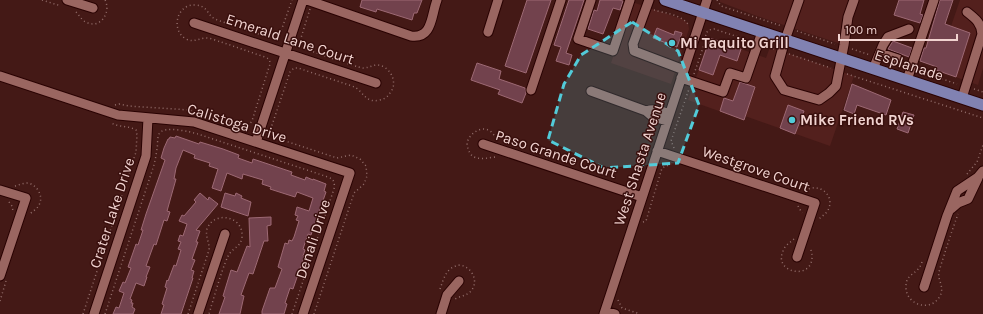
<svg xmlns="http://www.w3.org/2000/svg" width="983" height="314" font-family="Karla,sans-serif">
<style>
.built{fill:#53201d}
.building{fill:#72424d;stroke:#9d6974}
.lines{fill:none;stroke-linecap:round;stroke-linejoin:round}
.minor-casing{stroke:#290202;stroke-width:11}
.major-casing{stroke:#290202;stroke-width:13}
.path{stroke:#936e6b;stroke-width:1.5;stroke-dasharray:1 3;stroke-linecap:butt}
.minor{stroke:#9a6661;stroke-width:9}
.major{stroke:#8182b2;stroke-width:11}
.marked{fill:#52cbd9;fill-opacity:0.2;stroke:#52cbd9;stroke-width:3;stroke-dasharray:8 5;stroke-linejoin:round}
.poi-dot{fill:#52cbd9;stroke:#390f0d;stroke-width:1.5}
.labels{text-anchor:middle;stroke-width:3;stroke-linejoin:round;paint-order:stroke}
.street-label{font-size:15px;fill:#f1d3d0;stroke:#390f0d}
.poi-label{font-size:15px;font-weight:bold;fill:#f1d3d0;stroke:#390f0d;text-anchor:start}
</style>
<rect width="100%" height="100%" fill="#441916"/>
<path class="built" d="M720 0H857L851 20 847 46 757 16 720 2Z
M960 0H983V68L978 85 936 70Z
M632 2 682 19 688 23 689 29 671 84 611 63Z
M710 38 766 58 770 47 854 76 830 146 745 116 744 120 688 100Z"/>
<path class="building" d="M362 0H422L417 13H414L412 20 377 9 376 12 360 7Z
M527 0H551L526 73 505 66Z
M569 0H584L566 53 572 55 569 65 556 61 561 47 554 45Z
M600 0H619L623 1 620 10 613 8 603 34 588 29 594 10 597 11Z
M899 0H924L920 14 923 15 920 23 894 15Z
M940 0H953L945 24 970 33 956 77 936 70 937 67 920 61 924 48H926Z
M657 28 674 35 675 31 682 33 677 47 653 38Z
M710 38 741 49 737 61 720 55 713 75 699 70Z
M893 41 912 48 909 57 888 49Z
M477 63 501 71 499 79 525 88 526 93 522 103 498 94 500 90 471 80Z
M740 82 755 87 744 120 720 111 724 98 733 101Z
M852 84 891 100 886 115 857 105 854 114 844 110Z
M788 105 804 111 795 134 780 128Z
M903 112 914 115 908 133 897 129Z
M176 136 199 144 200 142 223 149 239 155 238 158 252 163 253 159 292 172 291 175 305 180 306 177 313 180V179L326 184 324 191 326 192 311 235 308 234 303 249 305 250 303 256 304 257 293 289 290 288 285 303 287 304 284 314H262V311L270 288H275L282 269 278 267 285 243 288 244 289 240 292 241 294 237 299 221 296 220 298 216 295 215 297 207 309 211 313 198 297 192 295 197 270 189 271 187 262 184 263 180 243 174 242 179 227 173 221 191 212 188 218 169 209 166 210 163 194 158 195 155 183 150 176 168 174 179H176L167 211 170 212 167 221 164 220 156 245 154 244 146 266 150 267 146 277H147L144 286 136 283 130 299 132 300 131 303H133L132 307 135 309 133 314H113L116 307 119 308 124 293 119 291 123 282 125 283 131 268 128 267 136 244 138 245 143 230H141L146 214 165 160 161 158 164 148 168 139H169L170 137 175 138Z
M200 193 208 200 209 197 218 204 196 230 200 231 196 242H198L192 259 195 260 191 270 194 271 192 278H193L181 314H161L164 305 162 304 167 288 165 287 167 280 168 281 174 265 176 266 181 250 178 249 181 242 178 241 180 235 183 236 187 224 179 221 182 215 184 216 196 202 194 200Z
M225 193 235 196 236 193 242 196 241 198 251 202 248 216 221 207Z
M271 217V225L267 226 268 241H264L253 274 249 273 241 295 244 296 240 314H219L225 297 223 296 231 270 237 272 247 246 250 247 249 218Z"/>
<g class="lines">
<defs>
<path id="minor" d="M67 0 93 8
M307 0 411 36C433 39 431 15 437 0
M591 0 578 39 613 51 630 0
M649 0 633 44 634 51 684 70
M799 0 785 40 775 76 784 90 819 100 829 93 836 86 844 45 848 17 854 0
M194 23 376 83
M488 32 498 0
M879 56 883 54 898 59
M873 69 883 45 888 37 909 29
M0 76 118 115 194 122 350 173 303 314
M681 78 723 92 730 73 746 78 762 32
M907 80 934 0
M531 90 561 0
M591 91 646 111
M962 98 982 34C981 23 976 19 967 12
M667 121 653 117 646 111C655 108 661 111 669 114
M256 142 303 0
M483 144 642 197
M657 151 815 203 797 257
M0 190 26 198 0 276
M951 209 958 203 968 199 978 178
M924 287 947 216 957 191 978 177 983 171
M605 311 615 314
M94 314 146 156 148 118
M198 314 225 234
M441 314 447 295 459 281
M604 314 707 0"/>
<path id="major" d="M665 0 983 105"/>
</defs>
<use href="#minor" class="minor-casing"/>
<use href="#major" class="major-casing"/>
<path class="path" d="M42 0 61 6
M717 0 721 6 782 26
M310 9 300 41 302 47C309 51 356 67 363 68 371 68 375 62 384 67 393 72 397 85 390 93 388 97 384 99 380 100 364 104 364 90 352 86L298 68H294L290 72 271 128C270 132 272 136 276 138L337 158 351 155 360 159 366 166 367 176 364 184 354 193 314 314
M654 10C664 13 684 15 689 26
M76 12C80 16 83 22 88 23 102 28 111 11 105 0
M797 31 835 44
M766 46 774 49
M852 49 870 55
M789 54 831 68
M919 71 957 84
M694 74 705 42 706 33 709 30 714 29 751 41
M847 74 983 118
M974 89 983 92
M115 105 119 104 129 106 189 110 242 126H248L252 121 269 67C271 62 270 59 265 57 250 52 236 47 221 42 217 41 211 38 206 38 199 38 194 43 186 39 170 30 177 3 196 5 208 6 207 15 215 19 222 22 230 24 238 27 250 30 263 37 276 38L280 34 292 0
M674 148 671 141 689 89
M495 157C481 159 469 162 467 143 469 134 481 125 490 131 493 133 495 137 497 139
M967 174 977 162 983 145
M15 186C19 185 23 183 28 183 37 185 44 196 39 205 37 209 33 211 30 214
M805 190C809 189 813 187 817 188 828 190 833 201 828 210 826 214 822 216 819 219
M626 201 630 208
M9 202 12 206 13 211
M798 206 802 213
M643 222 646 221 662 168 671 164
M794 239C790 243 785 245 783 251 773 273 813 281 812 256 812 253 811 250 810 247
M922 262C918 275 906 273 906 286 905 305 931 313 940 296 945 286 937 280 939 272 941 264 944 256 946 249 950 237 954 225 958 214
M440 289C444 278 446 267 460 265 472 267 480 282 470 292 466 296 460 296 455 299
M618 300 622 308 640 314
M0 301 6 281
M83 314 136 152 137 135 136 130C128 125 118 128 110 122
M105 314 153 168C155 162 156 156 157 149 158 145 157 138 159 134 163 125 191 132 198 134L328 177C334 179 335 183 334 189L292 314
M188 314 209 250C210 243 205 237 207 229 214 210 244 216 242 237 241 246 235 247 230 253 225 258 212 304 209 314"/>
<use href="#minor" class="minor"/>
<use href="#major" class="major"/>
</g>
<path class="marked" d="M632 22 678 51 699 105 678 163 604 168 548 140 564 84 581 55Z"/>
<g class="poi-dot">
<circle cx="672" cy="43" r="4"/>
<circle cx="792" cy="120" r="4"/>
</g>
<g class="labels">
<g class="street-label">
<text transform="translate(290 39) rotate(18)" y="5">Emerald Lane Court</text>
<text transform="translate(909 65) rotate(18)" y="5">Esplanade</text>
<text transform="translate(237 123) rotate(17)" y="5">Calistoga Drive</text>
<text transform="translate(556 154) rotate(18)" y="5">Paso Grande Court</text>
<text transform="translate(640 159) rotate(-72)" y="5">West Shasta Avenue</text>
<text transform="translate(756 169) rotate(19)" y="5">Westgrove Court</text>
<text transform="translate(112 213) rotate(-72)" y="5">Crater Lake Drive</text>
<text transform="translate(313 239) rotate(-72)" y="5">Denali Drive</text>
</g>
<g class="poi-label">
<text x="680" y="48">Mi Taquito Grill</text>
<text x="800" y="125">Mike Friend RVs</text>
</g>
</g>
<path d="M839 34v6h118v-6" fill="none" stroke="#f1d3d0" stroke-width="2"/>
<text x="845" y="34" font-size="12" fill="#f1d3d0" stroke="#390f0d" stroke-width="3" paint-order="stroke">100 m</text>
</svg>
